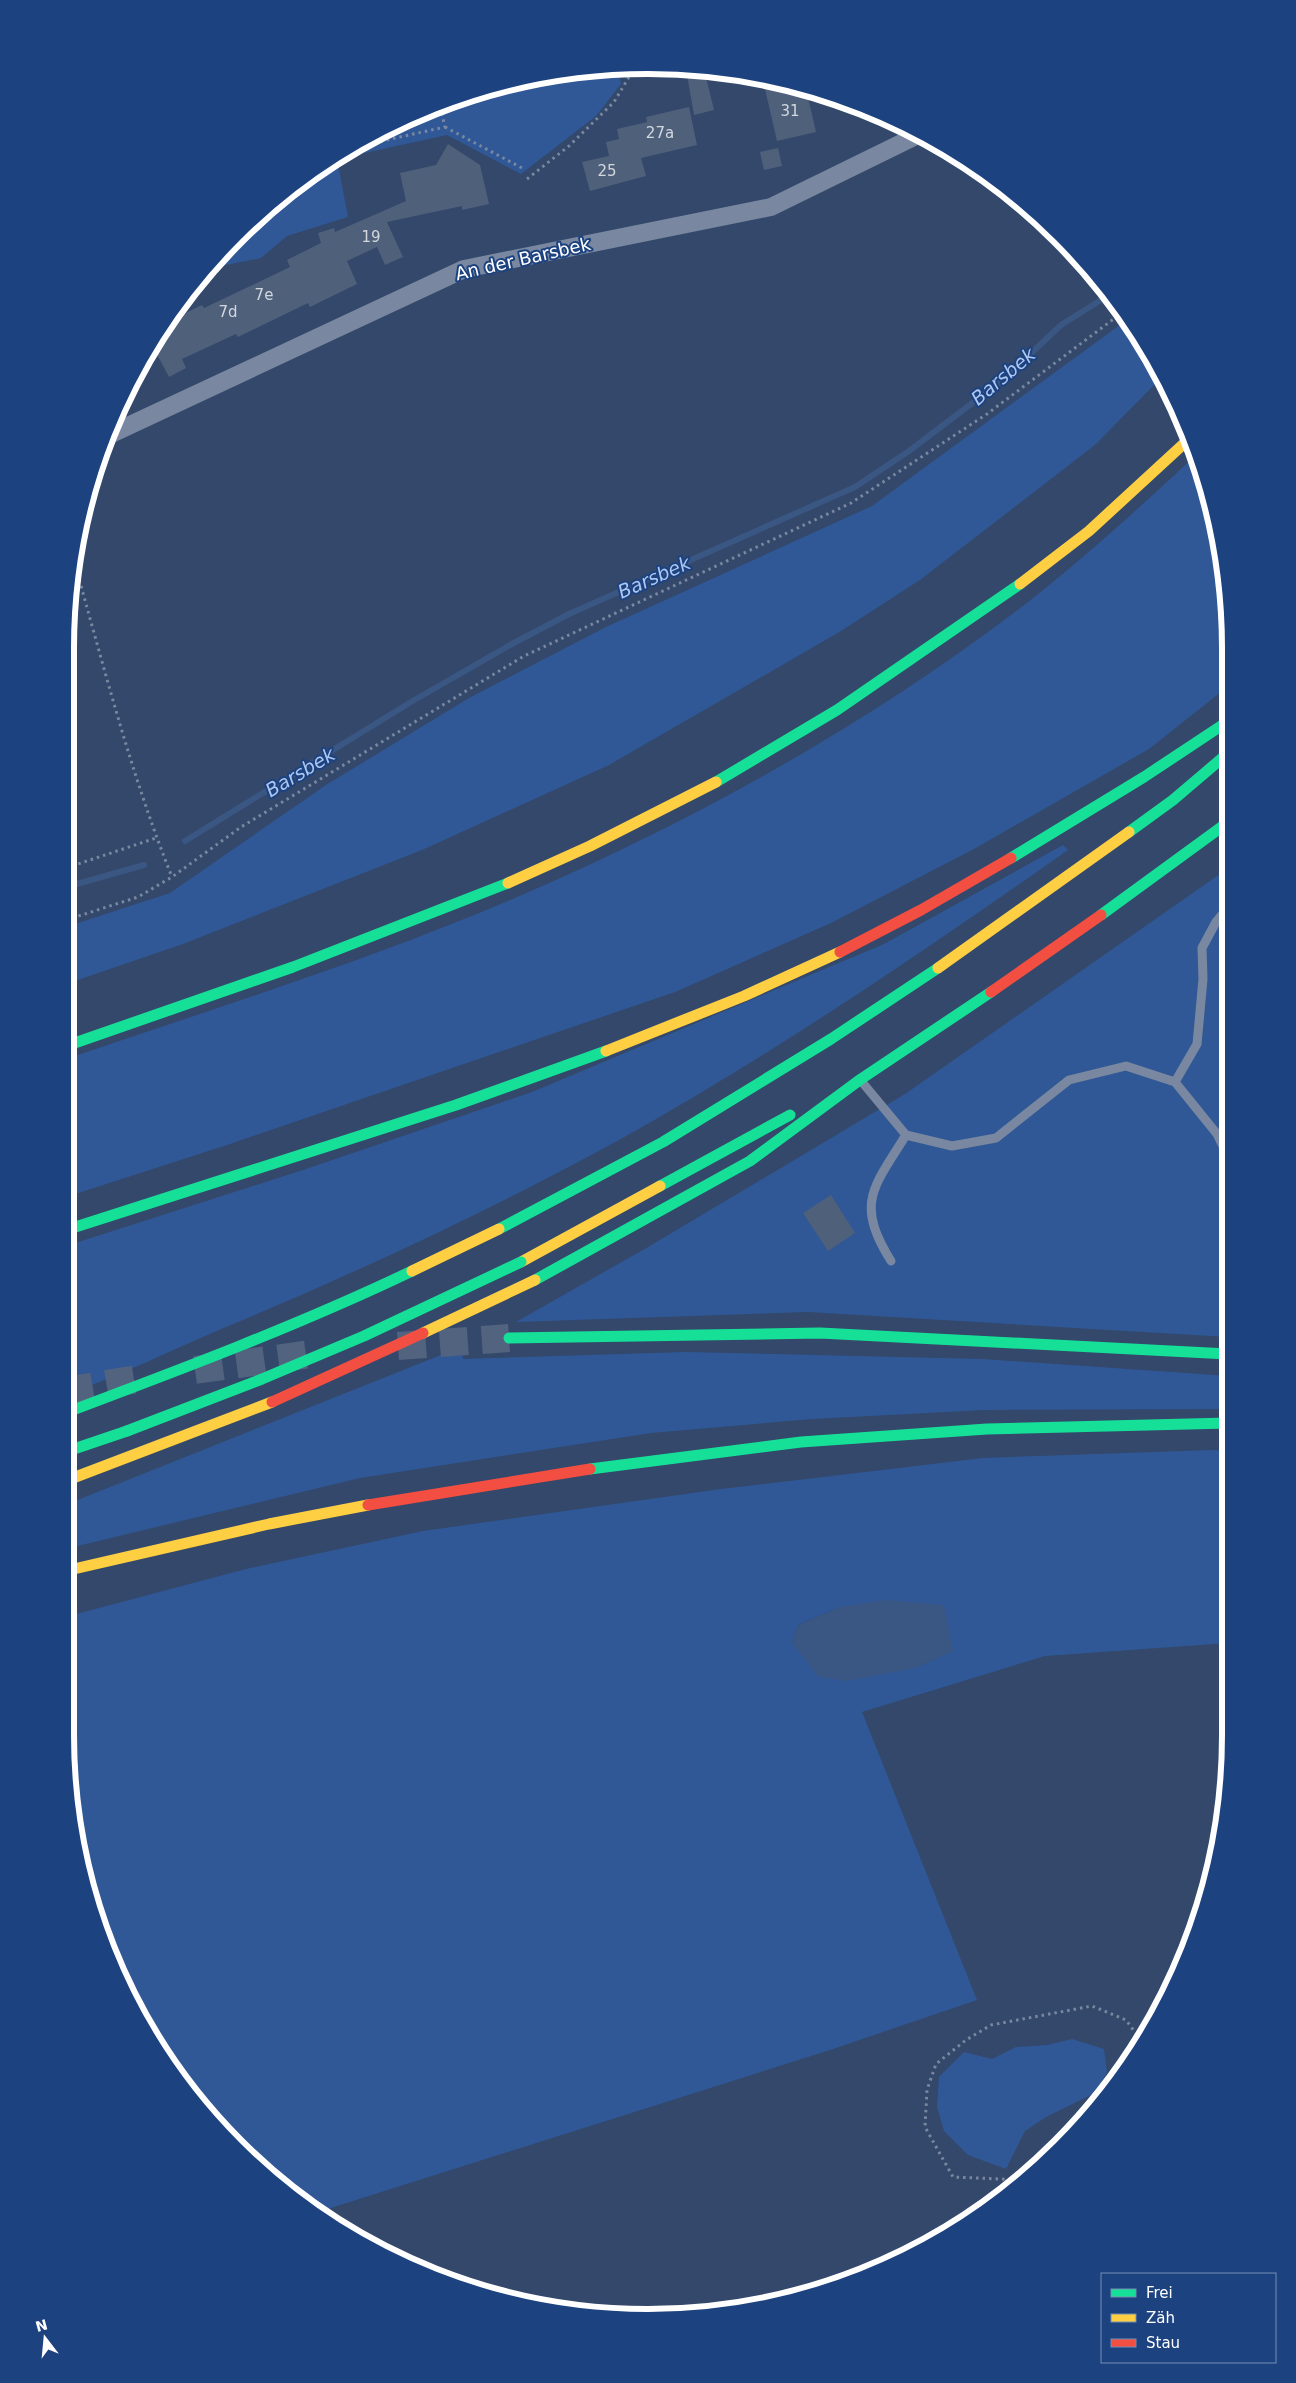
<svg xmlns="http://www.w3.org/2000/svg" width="1296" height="2383" font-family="'DejaVu Sans',sans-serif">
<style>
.green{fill:#305897;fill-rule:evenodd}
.water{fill:#3a5683}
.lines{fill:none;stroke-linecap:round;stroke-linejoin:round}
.stream{stroke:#3a5683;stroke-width:6}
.building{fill:#4f607b}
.highway-tunnel{stroke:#526380;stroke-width:28;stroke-dasharray:28 14;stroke-linecap:butt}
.path{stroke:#7988a0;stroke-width:3;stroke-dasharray:2.5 4;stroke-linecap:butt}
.lane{stroke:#7988a0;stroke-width:9}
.street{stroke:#7988a0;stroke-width:18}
.fast{stroke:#16e098;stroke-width:11}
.slow{stroke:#ffcf43;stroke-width:11}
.jam{stroke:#f24e42;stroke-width:11}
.fast-bridge{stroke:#16e098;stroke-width:11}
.slow-bridge{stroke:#ffcf43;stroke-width:11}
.jam-bridge{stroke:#f24e42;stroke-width:11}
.labels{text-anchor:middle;stroke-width:4;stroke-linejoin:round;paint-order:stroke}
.number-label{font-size:15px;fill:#d3d7de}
.street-label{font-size:18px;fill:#fff;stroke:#1d4280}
.water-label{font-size:19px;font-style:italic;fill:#acc7f1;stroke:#1d4280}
.rim{fill:none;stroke:#fff;stroke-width:6}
</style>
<rect width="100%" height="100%" fill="#33486a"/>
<path class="green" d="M610 66 618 67 621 84 596 116 521 174 447 135 337 159 348 217 287 236 261 258 206 269 293 186 390 125 497 85Z
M1128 319 1160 379 1095 445 920 580 841 631 609 765 422 850 183 944 66 984V927L170 893 326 785 469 698 606 627 872 506Z
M1197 454 1226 572V688L1149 749 974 849 831 923 675 992 227 1145 66 1197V1059C221 1006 381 957 531 891 701 817 867 724 1015 612 1079 563 1138 509 1197 454Z
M1063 845 1068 850C923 952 775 1053 619 1140 489 1211 356 1273 219 1330 168 1352 118 1376 65 1395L66 1246 306 1169 532 1092 884 944Z
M1227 869 1228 1337 808 1312 516 1322 648 1247 905 1094Z
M461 1347 463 1359 685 1352 983 1359 1229 1376V1409L985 1410 812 1419 651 1433 360 1478 65 1549V1505Z
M1212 1450 1229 1451V1643L1045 1656 862 1712 977 2000 830 2050 315 2213 263 2173 186 2090 143 2026 96 1923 76 1848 65 1735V1617L246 1569 423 1531 721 1489 983 1458ZM840 1607 952 1651 915 1668 792 1643 798 1625Z
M1072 2039 1104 2049 1107 2072 1097 2092 1046 2117 1025 2131 1006 2169 968 2155 944 2131 937 2107 939 2077 964 2052 992 2059 1016 2047 1047 2045Z"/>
<path class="water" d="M885 1600 944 1605 953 1651 915 1668 846 1681 819 1677 792 1643 798 1625 840 1607Z"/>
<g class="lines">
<path class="stream" d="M185 841 411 702 510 645 569 614 855 487 909 451 1004 379 1061 325 1109 295
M66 887 144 865"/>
</g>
<path class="building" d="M686 69H704L714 110 694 115Z
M787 85 806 89 816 132 777 141 765 89Z
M689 107 697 145 641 158 646 176 590 191 582 162 609 156 606 142 619 139 617 129 647 122 646 117Z
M448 144 480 165 489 204 462 210V206L387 222 403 257 385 265 377 247 347 261 357 284 310 307 308 303 238 337 236 334 182 359 186 368 169 377 152 345 169 321 202 305 204 308 290 267 287 260 321 243 318 233 334 228 335 232 406 201 400 173 436 165Z
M778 148 782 166 764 170 760 152Z
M831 1195 855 1233 828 1251 803 1213Z"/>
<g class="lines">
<path class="highway-tunnel" d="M398 1346 509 1338
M195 1370 311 1354
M65 1391 138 1379"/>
<path class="path" d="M445 127 522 168
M355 147 445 127 440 106
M527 179 569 146 614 102 635 67
M74 561C104 667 131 775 172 877
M66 868 156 838
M66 920 138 897 172 877 241 827 524 656 851 503 987 414 1123 312
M1024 2180 953 2177 925 2127 927 2090 936 2064 966 2040 991 2025 1092 2006 1126 2020 1142 2042"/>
<path class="lane" d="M1227 909 1216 922 1202 948 1203 979 1197 1044 1175 1082 1217 1134 1228 1156
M862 1082 906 1135 952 1146 996 1138 1069 1080 1126 1066 1175 1082
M891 1261C855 1203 873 1188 906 1135"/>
<path class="street" d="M111 434 464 269 771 207 920 134"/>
<path class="fast" d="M716 782 837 710 1020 584
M1129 832 1173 800 1227 754
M1011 858 1144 777 1227 722
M1101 915 1227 823
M66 1046 293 967 508 883
M660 1186 790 1115
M499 1229 663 1142 831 1039 938 968
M66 1230 456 1105 606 1051
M535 1280 750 1161 861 1079 991 992
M509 1338 820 1333 1228 1354
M65 1452 127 1431
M590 1469 801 1442 987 1429 1229 1423"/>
<path class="slow" d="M1020 584 1089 531 1189 439
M508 883 590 846 716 782
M938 968 1129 832
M606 1051 744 996 840 952
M521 1262 660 1186
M65 1481 272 1402
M65 1571 269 1524 368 1505"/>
<path class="jam" d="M840 952 921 910 1011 858
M991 992 1101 915
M368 1505 590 1469"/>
<path class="fast-bridge" d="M65 1413C182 1369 299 1325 412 1271
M127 1431 262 1379 364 1336 521 1262"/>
<path class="slow-bridge" d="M412 1271 499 1229
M423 1333 535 1280"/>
<path class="jam-bridge" d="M272 1402 423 1333"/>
</g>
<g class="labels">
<g class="number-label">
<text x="790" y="116">31</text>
<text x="660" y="138">27a</text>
<text x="607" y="176">25</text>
<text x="371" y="242">19</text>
<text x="264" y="300">7e</text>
<text x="228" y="317">7d</text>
</g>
<g class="street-label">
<text transform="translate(523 259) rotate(-13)" y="6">An der Barsbek</text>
</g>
<g class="water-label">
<text transform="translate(1003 376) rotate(-40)" y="7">Barsbek</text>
<text transform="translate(654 577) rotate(-24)" y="7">Barsbek</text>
<text transform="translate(300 772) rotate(-31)" y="7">Barsbek</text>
</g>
</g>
<path d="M0 0H1296V2383H0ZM648 74H648A574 574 0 0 1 1222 648V1735A574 574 0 0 1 648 2309H648A574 574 0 0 1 74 1735V648A574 574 0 0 1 648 74Z" fill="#1d4280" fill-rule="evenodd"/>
<path class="rim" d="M648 74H648A574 574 0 0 1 1222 648V1735A574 574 0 0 1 648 2309H648A574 574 0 0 1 74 1735V648A574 574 0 0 1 648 74Z"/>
<rect x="1101" y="2273" width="175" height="90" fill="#1d4280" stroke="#778eb3"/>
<rect x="1111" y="2289" width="25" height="8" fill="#16e098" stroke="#778eb3"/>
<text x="1146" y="2298" font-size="15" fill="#ffffff">Frei</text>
<rect x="1111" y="2314" width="25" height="8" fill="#ffcf43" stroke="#778eb3"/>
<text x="1146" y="2323" font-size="15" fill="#ffffff">Zäh</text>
<rect x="1111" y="2339" width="25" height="8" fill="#f24e42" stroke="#778eb3"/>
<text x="1146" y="2348" font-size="15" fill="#ffffff">Stau</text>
<g transform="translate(45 2338) rotate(344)" stroke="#1d4280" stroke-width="4" paint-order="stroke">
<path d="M0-4L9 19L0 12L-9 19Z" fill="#ffffff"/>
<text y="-8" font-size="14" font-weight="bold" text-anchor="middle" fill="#ffffff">N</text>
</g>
</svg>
